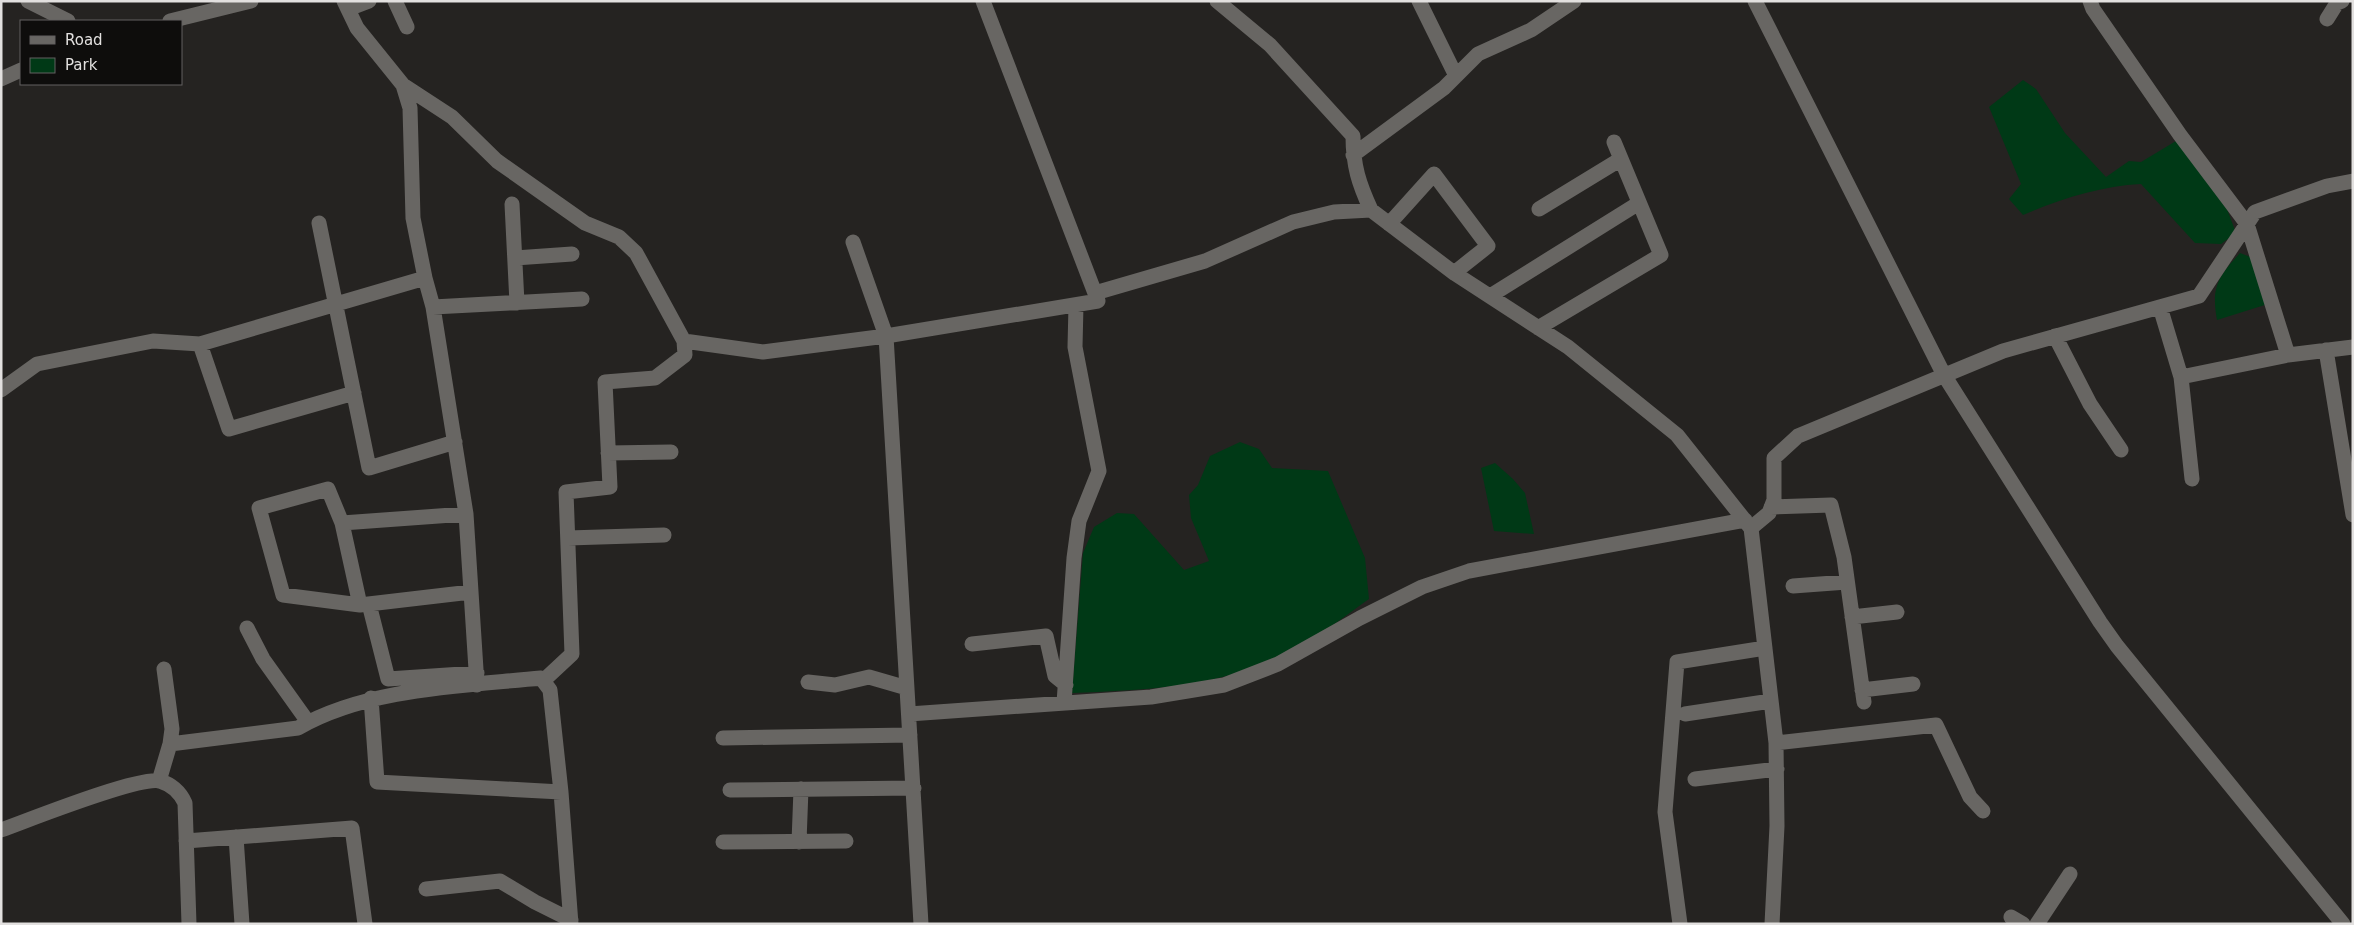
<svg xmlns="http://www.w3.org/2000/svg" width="2354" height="925" font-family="'DejaVu Sans',sans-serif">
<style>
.green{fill:#003916}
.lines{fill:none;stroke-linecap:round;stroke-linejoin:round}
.minor{stroke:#686663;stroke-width:15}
</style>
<rect width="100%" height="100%" fill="#252321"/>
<path class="green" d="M2023 80 2036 89 2065 133 2106 177 2129 161 2141 162 2176 141 2227 209 2236 233 2221 244 2195 243 2141 184C2101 186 2060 199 2023 215L2009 199 2021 184 1989 107Z
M2240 253 2253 258 2268 304 2217 320C2211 287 2218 277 2240 253Z
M1240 442 1259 449 1272 468 1328 471 1365 558 1369 599C1341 619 1305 647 1273 660 1209 688 1141 690 1072 693L1083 553 1094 527 1117 513 1134 514 1184 570 1209 561 1191 518 1189 495 1198 485 1210 456Z
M1495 463 1513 479 1525 493 1534 534 1494 531 1481 468Z"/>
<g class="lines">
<path class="minor" d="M28 1 68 21
M344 1 357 28 403 85 410 108 413 218 425 278 433 307 466 514 477 685
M395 1 407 27
M1217 1 1270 45 1353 136C1353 166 1359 184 1371 210
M1419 1 1456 76
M1755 1 1944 375 2100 622 2117 646 2343 924
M2090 1 2093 9 2180 135 2247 224 2288 355
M348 9 369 1
M2327 19 2337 3 2342 1
M170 21 251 1
M1 79 21 70
M403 85 452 117 497 161 585 223 619 237 636 253 684 341 763 352 886 336 853 242
M1353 155 1444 88 1478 54 1531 30 1574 1
M512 204 517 303
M1539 209 1621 159
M319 223 369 468 455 442
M1389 224 1434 174 1488 246 1454 273
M515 258 572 254
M1095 293 1205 261 1293 222 1334 212 1371 210 1454 273 1568 347 1677 435 1750 527
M1490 296 1639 203
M433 307 582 299
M2160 307 2181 377 2192 479
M1538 328 1661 255 1614 142
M2055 336 2090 404 2121 450
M200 344 229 429 354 393
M2326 350 2353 515
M2181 377 2288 355 2353 347
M1 390 37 364 153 341 200 344 425 278
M608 453 671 452
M328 489 342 523 360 605 283 595 259 508Z
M1771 507 1831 505 1844 557 1864 702
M342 523 466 514
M568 538 664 535
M1793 586 1847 582
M369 604 388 679 477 673
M360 605 471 592
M1852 617 1897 612
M247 628 263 659 308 722
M972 644 1046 636 1055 676 1066 685
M543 681 572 654 566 492 610 487 605 382 655 378 685 355 684 341
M808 682 835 685 869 677 907 688
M1862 690 1913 684
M371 698 377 782 561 792
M1064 703 1074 558 1079 521 1099 471 1075 347 1076 305
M909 714 1151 697 1224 685 1278 664 1360 618 1422 587 1469 571 1745 520
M1685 714 1771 701
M723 738 910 735
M1776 743 1936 725 1970 797 1983 811
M170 744 298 728C367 688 463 686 541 678L550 690 561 792 571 924
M1695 779 1777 769
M159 781 170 744 172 729 164 669
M730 790 914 788
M1 830C29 820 138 776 160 781 173 785 180 792 185 803L189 924
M236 837 242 924
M186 841 352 828 365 924
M723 842 846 841
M799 842 801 789
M426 889 500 881 535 902 571 920
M2011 917 2023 924
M921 924 886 336 1098 301 983 1
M1680 924 1665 812 1677 662 1765 648
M1772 924 1777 826 1776 743 1751 528 1769 513 1774 500V458L1798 436 2003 351 2199 296 2255 212 2327 186 2353 181
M2037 924 2070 874"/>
</g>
<rect width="2354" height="925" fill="none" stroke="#e2e0df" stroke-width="5"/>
<rect x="20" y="20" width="162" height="65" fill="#0e0d0c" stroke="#636160"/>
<rect x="30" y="36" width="25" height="8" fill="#686663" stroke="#636160"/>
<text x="65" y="45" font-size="15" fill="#e2e0df">Road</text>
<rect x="30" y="58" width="25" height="15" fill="#003916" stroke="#636160"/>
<text x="65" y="70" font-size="15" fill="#e2e0df">Park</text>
</svg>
